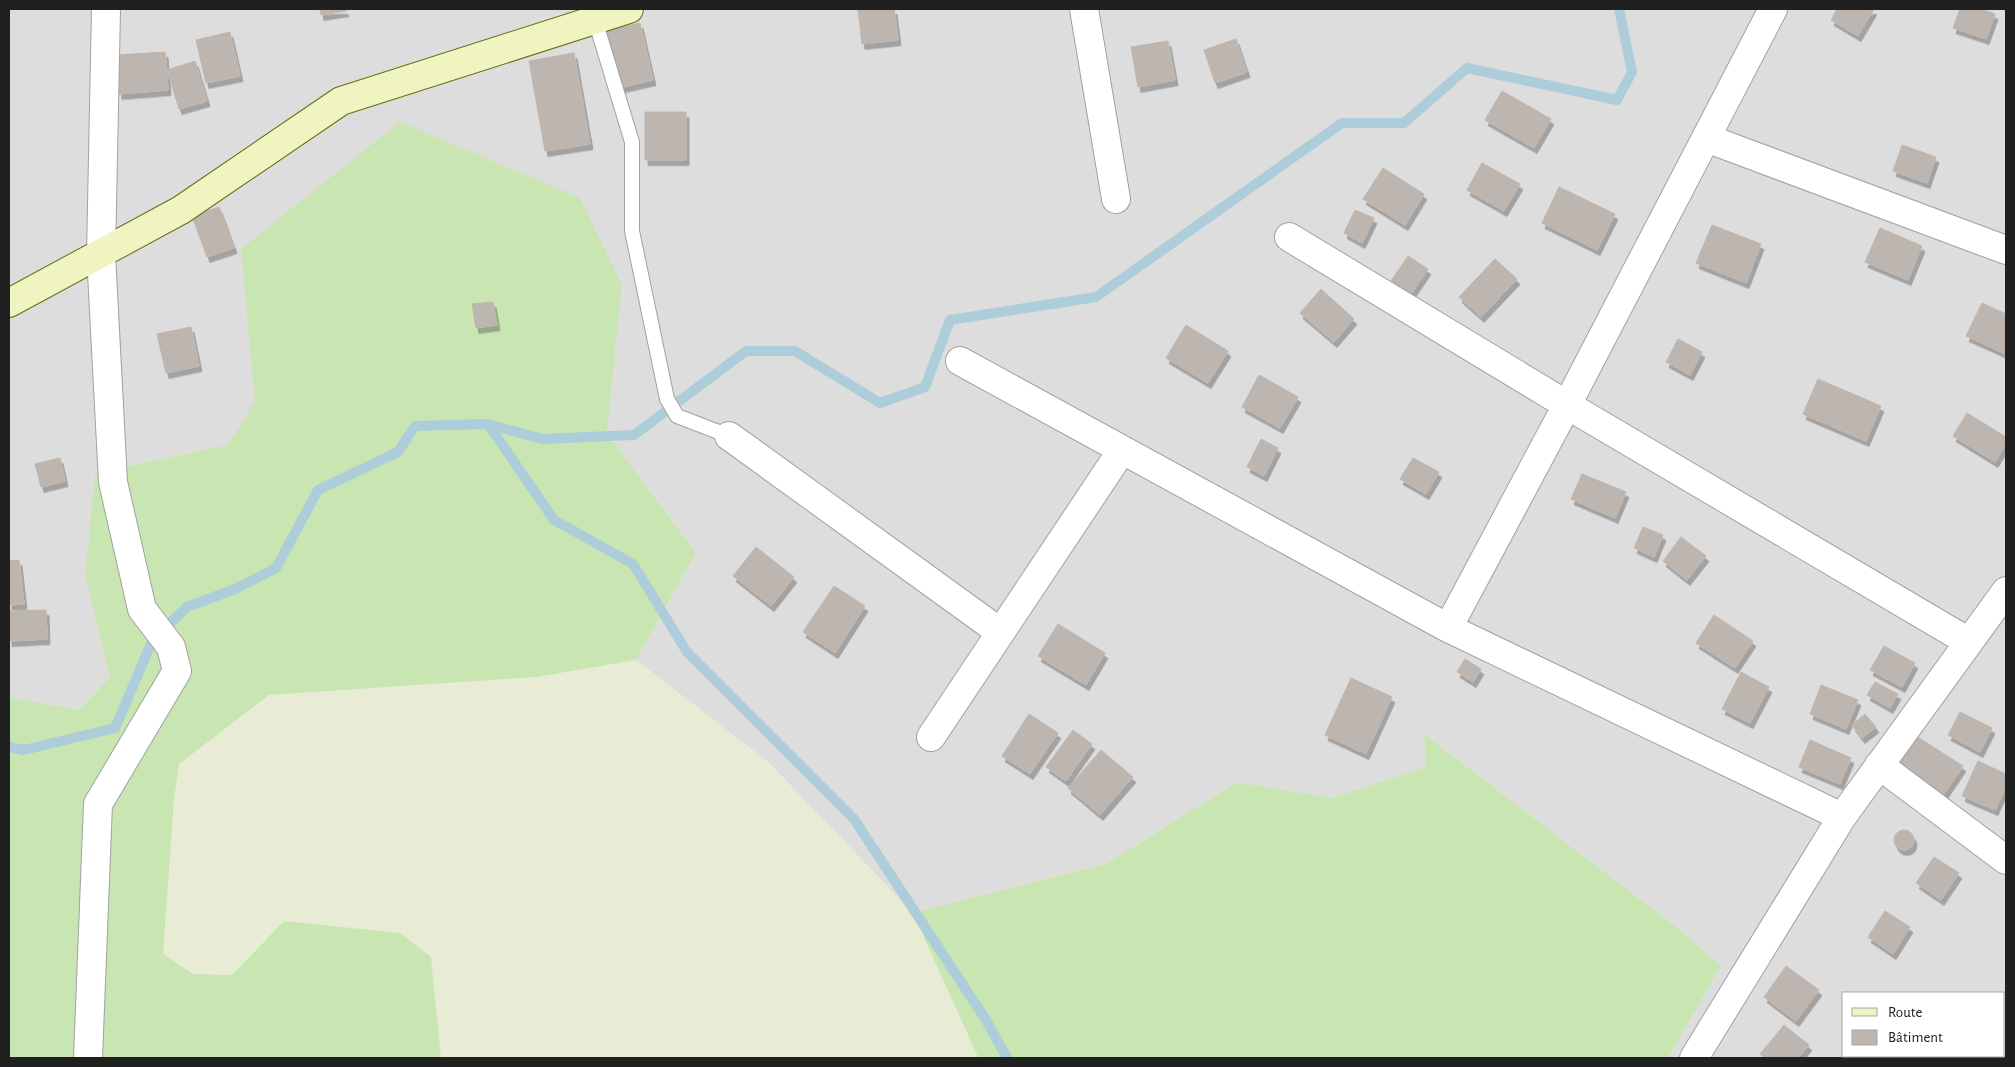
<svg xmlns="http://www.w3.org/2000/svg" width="2015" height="1067" font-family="'Alegreya Sans',sans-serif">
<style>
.residential{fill:#dedddd;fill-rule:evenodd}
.farmland{fill:#e9ecd4}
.grass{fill:#c8e5b2}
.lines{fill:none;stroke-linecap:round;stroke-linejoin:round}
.stream{stroke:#accdd9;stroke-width:10}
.building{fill:#bdb6b0;stroke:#c0b5ab;filter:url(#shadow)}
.lane-casing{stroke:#a1a1a1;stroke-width:16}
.street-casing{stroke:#a1a1a1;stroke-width:30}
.secondary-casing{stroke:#606f0f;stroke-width:30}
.lane{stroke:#fff;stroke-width:14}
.street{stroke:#fff;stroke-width:28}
.secondary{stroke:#eff4c0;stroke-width:28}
</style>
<defs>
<filter id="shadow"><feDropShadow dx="3" dy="5.5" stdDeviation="0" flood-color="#0004"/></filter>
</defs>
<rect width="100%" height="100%" fill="#efede7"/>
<path class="residential" d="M9 9H2006V1058H1668L1721 966 1674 925 1424 734 1426 767 1331 798 1237 782 1108 863 913 913 768 762 636 660 696 553 607 433 622 285 241 249 256 401 228 445 95 473 85 574 110 677 79 710 9 697ZM1844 993H2004V1056H1844Z"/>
<path class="farmland" d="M636 660 768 762 913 913 979 1058H441L431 957 284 921 232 975 193 974 163 954 174 800 179 764 269 695 537 677Z"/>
<path class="grass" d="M400 122 580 198 622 285 607 433 696 553 636 660 537 677 269 695 179 764 174 800 163 954 193 974 232 975 284 921 400 933 431 957 441 1058H9V697L79 710 110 677 85 574 95 473 228 445 255 401 241 249Z
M1424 734 1674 925 1721 966 1668 1058 978 1057 913 913 1108 863 1237 782 1331 798 1426 767Z"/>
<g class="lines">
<path class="stream" d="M488 424 554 520 633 564 687 652 854 819 986 1020 1007 1058
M9 747 24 750 115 728 153 639 187 607 235 589 276 568 318 490 398 452 415 426 488 424 542 439 634 435 746 351H795L880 403 925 387 950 320 1096 297 1342 123H1404L1467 68 1617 100 1632 72 1619 9"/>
</g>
<path class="building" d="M320 9H345L346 11 321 15Z
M858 9H894L898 40 862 44Z
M1837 9H1874L1858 36 1831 20Z
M1960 9H1981L1995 14 1986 39 1953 28Z
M640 23 653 80 614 89 601 32Z
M230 32 240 76 206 83 196 40Z
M1236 39 1247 72 1215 83 1204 50Z
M1168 41 1175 80 1138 87 1131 47Z
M165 52 168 90 119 94 117 55Z
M574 53 590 144 545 151 529 61Z
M195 61 207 101 179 109 167 70Z
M1502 91 1551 119 1534 148 1485 120Z
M645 112H686V160H645Z
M1902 145 1936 157 1927 183 1893 171Z
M1482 163 1520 184 1504 211 1467 190Z
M1383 168 1424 194 1405 225 1363 199Z
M1559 187 1615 214 1597 250 1542 223Z
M219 207 234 248 207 257 192 216Z
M1355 210 1374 218 1362 243 1344 233Z
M1712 225 1761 244 1746 283 1696 263Z
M1880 228 1922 246 1908 280 1865 262Z
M1408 256 1428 269 1409 297 1389 284Z
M1495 259 1517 279 1481 317 1459 297Z
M1321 289 1354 319 1334 342 1300 313Z
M493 302 497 325 476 328 472 304Z
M1982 303 2006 314V354L1966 336Z
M1186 325 1228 351 1208 383 1166 358Z
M191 327 199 366 166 373 157 334Z
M1678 339 1702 352 1690 375 1666 362Z
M1259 375 1298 397 1280 428 1242 407Z
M1818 379 1881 406 1866 441 1803 414Z
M1967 413 2006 437V444L1995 462 1953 436Z
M1261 439 1278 448 1264 476 1247 467Z
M60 458 65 481 41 487 35 464Z
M1413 458 1439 472 1426 494 1400 479Z
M1582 474 1626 492 1615 518 1571 499Z
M1643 527 1663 535 1654 557 1634 548Z
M1681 537 1706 556 1687 580 1663 561Z
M756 547 794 577 771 606 733 576Z
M19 560 24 604 9 605V561Z
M834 586 865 606 835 653 803 632Z
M46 610 47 639 9 641V611Z
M1714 615 1753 641 1735 668 1696 643Z
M1058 624 1105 653 1086 685 1038 656Z
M1884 646 1915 663 1902 687 1870 670Z
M1465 659 1481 669 1473 682 1457 672Z
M1741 672 1769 687 1750 723 1722 709Z
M1351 678 1392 697 1366 754 1325 735Z
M1875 682 1898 694 1890 708 1867 695Z
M1821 685 1858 700 1846 729 1810 714Z
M1960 712 1992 728 1980 752 1948 735Z
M1029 714 1058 733 1030 774 1002 756Z
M1865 714 1876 727 1862 738 1852 725Z
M1073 730 1092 744 1066 781 1046 767Z
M1916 736 1963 766 1942 797 1896 766Z
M1810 740 1851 758 1840 784 1799 767Z
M1101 750 1133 777 1100 815 1068 788Z
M1978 761 2006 774V786L1995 810 1962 796Z
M1894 840a10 10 0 1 1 20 0a10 10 0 1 1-20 0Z
M1934 857 1959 873 1941 900 1916 883Z
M1885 911 1910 927 1893 954 1868 937Z
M1786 966 1819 990 1796 1021 1764 997Z
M1784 1025 1809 1045 1798 1058H1765L1760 1054Z
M1871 1056H1894L1897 1058H1868Z"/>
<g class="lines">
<defs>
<path id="lane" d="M595 20 632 142V231L667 399 677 416 729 436"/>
<path id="street" d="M1084 9 1116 199
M1706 138 2006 250
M1289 237 1567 405 1969 642
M960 361 1448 628 1842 817
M729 436 1000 632
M1448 628 1567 405 1773 9
M931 737 1122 450
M1879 765 2006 860
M88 1058 98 804 177 671 171 647 142 609 113 482 101 254 106 9
M1694 1058 1842 817 2006 591"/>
<path id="secondary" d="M9 303 181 210 341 101 629 9"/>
</defs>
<use href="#lane" class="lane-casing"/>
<use href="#street" class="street-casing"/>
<use href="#secondary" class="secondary-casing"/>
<use href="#lane" class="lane"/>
<use href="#street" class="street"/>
<use href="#secondary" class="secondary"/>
</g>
<rect width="2015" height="1067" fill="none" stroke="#202020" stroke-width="20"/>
<rect x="1842" y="992" width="162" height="65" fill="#ffffff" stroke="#a6a6a6"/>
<rect x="1852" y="1008" width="25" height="8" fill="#eff4c0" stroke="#a6a6a6"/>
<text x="1888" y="1017" font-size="15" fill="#202020">Route</text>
<rect x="1852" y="1030" width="25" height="15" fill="#bdb6b0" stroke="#a6a6a6"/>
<text x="1888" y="1042" font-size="15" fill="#202020">Bâtiment</text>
</svg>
